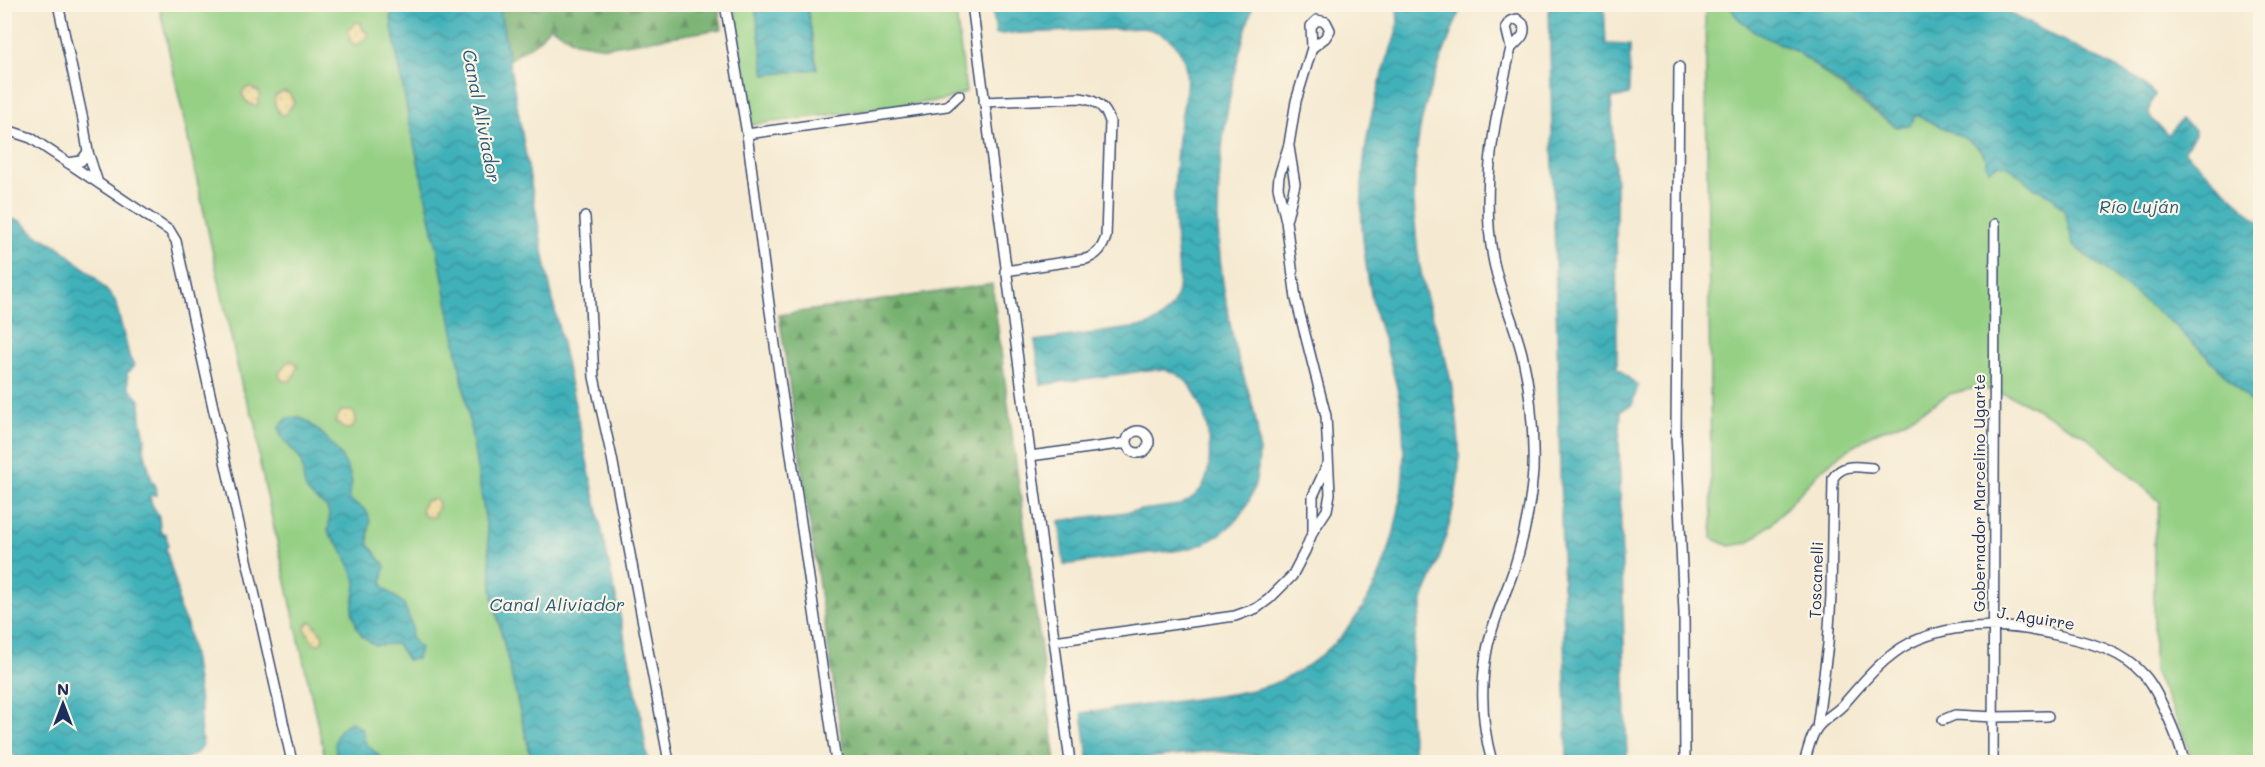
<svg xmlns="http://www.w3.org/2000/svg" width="2265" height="767" font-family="Mali,sans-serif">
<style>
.grass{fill:#95d085;stroke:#588072;stroke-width:1.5}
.forest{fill:url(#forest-firs);stroke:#4a7068;stroke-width:1.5}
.sand{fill:url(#sand-dots);stroke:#84847e;stroke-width:1.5}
.water{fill:url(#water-waves);stroke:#2e708c;stroke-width:1.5}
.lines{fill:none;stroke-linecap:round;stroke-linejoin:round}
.street-casing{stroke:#3c4b6f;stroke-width:12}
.street{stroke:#fff;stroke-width:9}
.labels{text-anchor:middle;stroke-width:4.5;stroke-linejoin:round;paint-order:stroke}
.street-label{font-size:16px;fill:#1b2f5e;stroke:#fcf5e5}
.water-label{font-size:18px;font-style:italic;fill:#285c7e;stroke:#fcf5e5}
</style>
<defs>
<pattern id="forest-firs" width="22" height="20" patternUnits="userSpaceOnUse" patternTransform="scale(1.5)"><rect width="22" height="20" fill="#78b272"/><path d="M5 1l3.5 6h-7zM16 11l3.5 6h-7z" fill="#629161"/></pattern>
<pattern id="sand-dots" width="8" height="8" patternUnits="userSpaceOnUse" patternTransform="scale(1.5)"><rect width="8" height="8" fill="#eeda9e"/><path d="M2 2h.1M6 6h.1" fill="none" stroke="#ccbb8a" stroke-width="1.8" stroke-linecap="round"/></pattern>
<pattern id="water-waves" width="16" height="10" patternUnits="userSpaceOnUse" patternTransform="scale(1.5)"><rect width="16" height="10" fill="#40b1b9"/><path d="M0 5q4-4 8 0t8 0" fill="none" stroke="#35909a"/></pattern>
</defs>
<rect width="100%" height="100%" fill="#fcf5e5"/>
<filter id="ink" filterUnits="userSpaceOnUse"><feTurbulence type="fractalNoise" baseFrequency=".0167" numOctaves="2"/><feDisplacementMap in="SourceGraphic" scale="12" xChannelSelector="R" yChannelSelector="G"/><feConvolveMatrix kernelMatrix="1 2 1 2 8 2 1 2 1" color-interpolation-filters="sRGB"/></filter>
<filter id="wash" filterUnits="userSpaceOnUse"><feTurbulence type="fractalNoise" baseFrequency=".008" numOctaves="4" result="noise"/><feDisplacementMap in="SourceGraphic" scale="24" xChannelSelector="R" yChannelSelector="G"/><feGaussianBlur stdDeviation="1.35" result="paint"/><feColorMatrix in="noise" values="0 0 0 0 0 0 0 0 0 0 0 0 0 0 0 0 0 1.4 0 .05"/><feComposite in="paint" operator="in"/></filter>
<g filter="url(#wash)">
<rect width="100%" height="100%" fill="#f5ead1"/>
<path class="grass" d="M159 5H390L392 27 409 120 438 252 465 394 488 536 493 598 532 762H326L259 460 256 423 243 392Z
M734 5H755L765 75 817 68 807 5H955L966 92 944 100 750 125Z
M1705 5H1731V8L1759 34 1799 53 1860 102 1897 127 1916 113C1934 126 1956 130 1972 143 1982 150 1985 160 1995 167L1998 164 2007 165 2033 187 2053 197 2065 212 2073 245 2173 324 2207 356 2260 412V762H2192L2188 746 2173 711 2154 671V539L2160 502 2086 436 2016 398 1979 387 1950 394 1901 423 1874 433 1846 451 1823 468 1771 524 1748 543 1729 546 1712 538Z"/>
<path class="forest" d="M499 5H718L722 29 606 47 575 42 550 26 539 40 509 60Z
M992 284 1056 762H845L779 315Z"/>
<path class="sand" d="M356 22 361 23 363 30 369 33 366 39 357 45 350 42 348 29 353 27Z
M251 87 254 90 259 91 260 95 257 106C249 105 244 101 242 93L245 89Z
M284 91 290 94 294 102 286 114 281 115C277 111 273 103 275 96Z
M292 360 298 366 294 376 288 382 280 379 279 373 286 363Z
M341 411H351L354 413 356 418 353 428 345 429 335 422Z
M434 499 438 500 439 508 434 513 435 517H426L421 510 425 501Z
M311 621 322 634 323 640 319 644 314 643 306 632 305 626Z"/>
<path class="water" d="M1731 4 1998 5 2011 14 2140 80 2155 95C2142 116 2152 120 2168 135L2181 120 2195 130V134L2184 151 2260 223V412L2207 356 2173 324 2073 245 2065 212 2053 197 2033 187 2007 165 1998 164 1989 170C1987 164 1986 157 1983 152 1973 139 1933 125 1916 114L1910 125 1897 127C1864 104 1833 77 1800 54 1786 44 1768 41 1754 31 1745 24 1732 17 1731 4Z
M390 5H499L547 273 640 710 648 762H532L493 598 488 536 465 394 438 252 409 120 392 27Z
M755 5H807L817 69 765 75Z
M992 5H1253C1231 75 1218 144 1218 218 1218 262 1226 305 1235 348 1239 365 1246 382 1251 400 1263 441 1265 496 1229 527 1219 536 1207 543 1194 547 1180 551 1164 552 1149 553 1121 557 1093 561 1064 565L1059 521 1180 505C1190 500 1199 494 1204 484 1218 455 1205 379 1169 371 1155 367 1138 372 1123 374 1096 377 1069 381 1041 385L1035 341 1147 326C1161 320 1173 310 1177 294 1182 277 1174 232 1174 211 1174 184 1176 156 1179 129 1182 109 1190 85 1185 65 1181 44 1163 31 1143 28L996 34Z
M1397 5H1462C1447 45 1428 87 1420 129 1411 179 1413 234 1423 283 1428 307 1437 329 1444 353 1454 390 1460 427 1459 465 1457 502 1447 537 1435 571 1431 581 1426 591 1423 601 1409 654 1405 708 1416 762H1282L1252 755 1211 751 1112 762H1089L1082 713C1119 708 1157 704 1194 699 1219 695 1245 694 1270 685 1378 645 1415 513 1401 408 1396 374 1383 341 1374 308 1368 282 1364 254 1362 227 1359 156 1371 104 1395 37L1398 24Z
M1549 5H1604L1606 44 1630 45 1629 95 1611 98 1616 185 1617 368 1638 386 1632 405 1621 410 1619 443 1627 762H1567Z
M5 218 21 221 38 236 58 246 94 276 115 300 130 359 135 365 127 373 129 388 140 400 141 421 145 438 144 450 152 481 155 484 157 495H150C151 510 157 508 159 518 160 524 159 527 161 533L166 534 168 545 166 550 177 588 179 608 187 625 194 661 201 710 200 726 203 746 194 755 176 762H22L5 748Z
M300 417C322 430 347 456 352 482 352 488 346 495 350 500 354 504 362 506 366 511 374 521 366 532 369 543 372 551 381 559 385 566L382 583 384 588 404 604 412 626 411 638 420 648 417 659 407 660 397 644 375 645 362 636 357 628 352 611 356 584 355 578 340 546 330 536 328 530C334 497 317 509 306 489 301 478 305 467 299 457 291 446 280 442 279 427L288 418Z
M351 722 362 729 366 744 386 762H339C333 747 332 729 351 722Z"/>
</g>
<g filter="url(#ink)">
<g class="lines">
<defs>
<path id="street" d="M58 4 83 120 88 152
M725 4 747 134 769 304 836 762
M972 4 1070 762
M1517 19 1523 24C1527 35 1519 40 1511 48L1506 27 1510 21Z
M1317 20 1326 22 1330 30 1325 38 1312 48 1311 26Z
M1679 67 1676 436 1684 612 1685 762
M984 102 1080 98C1096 100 1106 107 1110 122L1106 237C1102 249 1097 255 1086 259L1005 271
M4 132H13L31 138 161 225 170 231 176 241 292 762
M747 134 947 106 959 95
M68 163 81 161 88 152 98 183
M585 217 594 377 612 458 669 762
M1287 218 1295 184 1289 147
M1127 442a11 11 0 1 1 22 0a11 11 0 1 1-22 0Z
M1030 456 1127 443
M1313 531V496L1327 465
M1054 641 1235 616 1257 608 1269 599 1292 576 1305 551 1313 531 1327 510 1330 494 1326 416 1296 299 1286 221 1278 187 1279 176 1289 144 1296 101 1312 48
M1943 720 1955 715 1994 717 2048 716
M1817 728 1828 644 1831 596 1833 478C1843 463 1857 467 1872 468
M1492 762C1482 726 1480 687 1487 650 1492 622 1505 596 1514 569 1524 537 1531 504 1533 471 1534 432 1531 392 1522 354 1514 322 1499 291 1493 258 1480 189 1495 116 1511 48
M1804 762C1808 752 1810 737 1817 728 1823 719 1836 713 1844 704 1863 682 1883 657 1910 643 1958 620 2010 624 2061 636 2092 643 2123 651 2145 676 2159 692 2180 742 2184 762
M1993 762 1995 224"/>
</defs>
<use href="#street" class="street-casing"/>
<use href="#street" class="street"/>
</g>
</g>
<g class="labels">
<g class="street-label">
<text transform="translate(1979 493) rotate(-90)" y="6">Gobernador Marcelino Ugarte</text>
<text transform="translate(1816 580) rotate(-88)" y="6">Toscanelli</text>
<text transform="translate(2036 618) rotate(9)" y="6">J. Aguirre</text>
</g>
<g class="water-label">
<text transform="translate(481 116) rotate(79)" y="6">Canal Aliviador</text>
<text x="2139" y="213">Río Luján</text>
<text x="557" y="611">Canal Aliviador</text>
</g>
</g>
<rect width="2265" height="767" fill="none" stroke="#fcf5e5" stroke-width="24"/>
<g transform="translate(63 704)" stroke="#fcf5e5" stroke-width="4.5" paint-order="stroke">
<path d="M0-4.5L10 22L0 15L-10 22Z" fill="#1b2f5e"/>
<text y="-9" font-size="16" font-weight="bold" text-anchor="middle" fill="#1b2f5e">N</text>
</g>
</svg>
